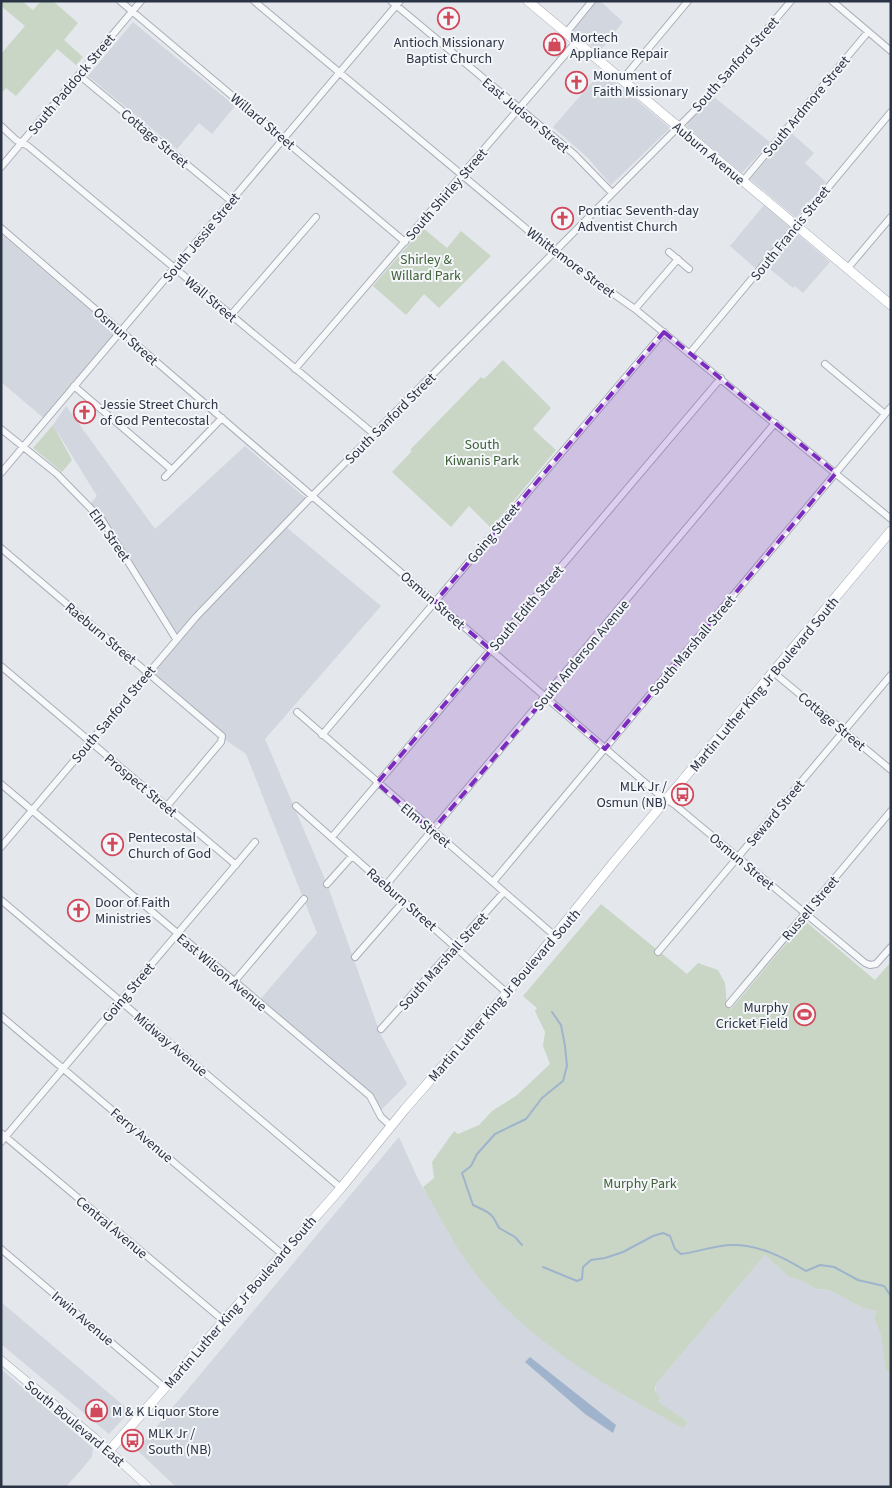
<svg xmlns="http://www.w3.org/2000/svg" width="892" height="1488" font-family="'Source Sans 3',sans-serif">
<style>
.built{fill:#d2d6de}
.green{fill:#c9d6c5}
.water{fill:#9fb4cc}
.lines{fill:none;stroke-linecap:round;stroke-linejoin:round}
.stream{stroke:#9fb4cc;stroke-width:2}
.minor-casing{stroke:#a9aeb7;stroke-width:8}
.tertiary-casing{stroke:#a9aeb7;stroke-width:9}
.secondary-casing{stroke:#a9aeb7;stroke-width:10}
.minor{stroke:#f7f8fa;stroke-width:6}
.tertiary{stroke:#f7f8fa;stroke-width:8}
.secondary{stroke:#fff;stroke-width:9}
.marked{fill:#7b2cbf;fill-opacity:0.2;stroke:#7b2cbf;stroke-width:4;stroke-dasharray:10 6;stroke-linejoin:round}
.labels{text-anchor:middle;stroke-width:4;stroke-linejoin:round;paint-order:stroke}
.poi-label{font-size:14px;fill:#2b3445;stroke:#f4f6f9;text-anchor:start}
.street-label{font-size:14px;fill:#2b3445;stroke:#f4f6f9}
.park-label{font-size:14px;fill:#3f6138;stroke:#f4f6f9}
</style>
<rect width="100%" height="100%" fill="#e4e7ec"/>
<path class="built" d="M595 1H600L623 22 599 52 572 30Z
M133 22 235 106 212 134 199 123 177 149 88 76Z
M555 32 567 42V47L557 58 544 46Z
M602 71 670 128 611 185 588 158 553 127Z
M714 97 770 142 742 173 687 127V122Z
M790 132 814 153 805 163 826 182 796 218 750 179Z
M764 205 830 262 803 293 795 286 793 288 761 262 755 268 730 246Z
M1 234 118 334 46 420 1 382Z
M66 406 155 529 245 446 308 500 285 526 381 606 265 739 327 884 380 1033 407 1084 378 1113 373 1102 258 1002 317 933 246 754 220 736 148 674 177 640 105 524 88 506 97 496 53 425Z
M399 1137 418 1179 452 1239 683 1427 688 1422 656 1401V1384L765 1255 789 1277 803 1281 815 1289 829 1290 863 1308 877 1311 874 1317 881 1336 886 1369 891 1373V1487H176L137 1450Z
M1 1302 130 1411 109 1434 1 1344Z
M1 1369 93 1448 92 1457 66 1487H1Z"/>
<path class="green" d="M22 1 33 10 41 1H53L78 23 64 40 83 57 76 65 57 49 16 96 6 88 1 94V54L25 26 1 6V2Z
M423 228 447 248 461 231 491 256 439 308 424 294 406 315 373 286Z
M503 360 551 408 533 429 556 450 491 528 469 506 451 527 392 472 412 451 410 450 481 377 484 379Z
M53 425 72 460 62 472 33 448Z
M601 904 687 974 698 963 718 970 725 983 727 1005 731 1009 805 921 875 980 891 962V1373L886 1370 881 1336 874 1317 877 1311 863 1308 829 1290 815 1289 803 1281 789 1277 765 1255 656 1384 655 1390 660 1398 657 1401 688 1422 683 1428C617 1392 548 1354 496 1298 466 1266 444 1226 423 1187L434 1178 432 1162 454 1131 458 1134 479 1125 492 1111 516 1096 550 1064 543 1046 545 1032 535 1011 537 1008 523 996Z"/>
<path class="water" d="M530 1357 616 1425 613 1433 585 1414 525 1362Z"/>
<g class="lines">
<path class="stream" d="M522 1245 515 1237 499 1228C491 1211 489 1213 473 1205L462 1173 471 1166 477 1154 495 1134 526 1119 542 1098 563 1081 567 1066 565 1046 561 1025 552 1012
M543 1267 577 1281 582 1279 583 1267 591 1260 605 1258 623 1252 653 1236 663 1233 670 1236 675 1249 681 1254C697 1252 713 1246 730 1245 758 1244 783 1257 806 1271L820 1265 834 1267 858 1280 884 1286 891 1296"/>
<defs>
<path id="minor" d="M120 1 405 242
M254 1 554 252 635 309 891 519
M391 1 574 154 612 193
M832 1 891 51
M566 33 592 1
M79 75 231 201
M622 80 688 1
M1 126 16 140 28 146 374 434
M1 167 141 1
M743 181 868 32
M1 228 657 793 675 805 865 963 870 965 876 964 891 947
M669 252 689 269
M847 269 891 217
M635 309 678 259
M231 315 316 217
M690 353 891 112
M825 364 885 414
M295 369 576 42
M74 386 172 470
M1 429 57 474 102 520 176 639
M1 473 400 1
M165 477 222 418
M1 548 222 736 221 742 167 806
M1 666 236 865
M773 672 891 770
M297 712 555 936
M322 735 664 332
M1 784 370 1096 381 1117 391 1126
M296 806 507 993
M332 837 721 378
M1 847 196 617 312 496 716 89 791 1
M493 882 891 407
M327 884 352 856
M386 885 775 423
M1 900 341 1188
M658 952 891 675
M355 957 404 901
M234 982 304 899
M729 1004 891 811
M1 1016 282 1254
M381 1029 504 892
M1 1133 224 1321
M1 1142 255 842
M1 1249 165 1388"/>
<path id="tertiary" d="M1 1360 95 1438 148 1487"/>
<path id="secondary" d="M528 1 891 305
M109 1451 341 1188 405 1109 531 965 614 862 891 531"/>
</defs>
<use href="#minor" class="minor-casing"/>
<use href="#tertiary" class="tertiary-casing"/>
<use href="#secondary" class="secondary-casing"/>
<use href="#minor" class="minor"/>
<use href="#tertiary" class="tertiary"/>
<use href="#secondary" class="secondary"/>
</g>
<path class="marked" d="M664 332 836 473 605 749 546 697 432 831 377 783 491 650 435 602Z"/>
<defs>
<symbol id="church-ring" viewBox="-11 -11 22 22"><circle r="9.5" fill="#f4f6f9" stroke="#d1495b" stroke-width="1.5"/><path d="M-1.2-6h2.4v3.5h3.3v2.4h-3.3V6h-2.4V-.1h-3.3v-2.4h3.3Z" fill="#d1495b"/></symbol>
<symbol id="shop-ring" viewBox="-11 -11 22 22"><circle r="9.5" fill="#f4f6f9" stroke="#d1495b" stroke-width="1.5"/><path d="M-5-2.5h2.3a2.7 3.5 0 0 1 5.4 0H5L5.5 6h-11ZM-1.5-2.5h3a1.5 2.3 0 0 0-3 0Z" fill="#d1495b"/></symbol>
<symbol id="bus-ring" viewBox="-11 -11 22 22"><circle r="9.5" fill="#f4f6f9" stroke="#d1495b" stroke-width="1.5"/><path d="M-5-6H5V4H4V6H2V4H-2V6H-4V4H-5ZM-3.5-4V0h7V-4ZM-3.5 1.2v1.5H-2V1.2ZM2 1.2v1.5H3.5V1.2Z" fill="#d1495b"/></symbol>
<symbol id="stadium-ring" viewBox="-11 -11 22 22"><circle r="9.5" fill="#f4f6f9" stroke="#d1495b" stroke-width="1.5"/><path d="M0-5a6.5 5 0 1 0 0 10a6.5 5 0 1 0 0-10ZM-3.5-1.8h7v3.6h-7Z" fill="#d1495b"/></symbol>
</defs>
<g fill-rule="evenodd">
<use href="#church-ring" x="436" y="6" width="25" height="25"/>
<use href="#shop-ring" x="542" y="32" width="25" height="25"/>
<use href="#church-ring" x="564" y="70" width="25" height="25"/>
<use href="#church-ring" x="550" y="206" width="25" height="25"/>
<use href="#church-ring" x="72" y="400" width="25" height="25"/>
<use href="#bus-ring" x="670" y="782" width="25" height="25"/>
<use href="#church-ring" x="100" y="832" width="25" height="25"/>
<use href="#church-ring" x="66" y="898" width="25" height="25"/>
<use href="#stadium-ring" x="792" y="1002" width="25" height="25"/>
<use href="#shop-ring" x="84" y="1398" width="25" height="25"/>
<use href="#bus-ring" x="120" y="1428" width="25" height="25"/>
</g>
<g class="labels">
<g class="poi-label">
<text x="570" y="42">Mortech<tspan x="570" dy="16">Appliance Repair</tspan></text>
<text x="449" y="47" text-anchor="middle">Antioch Missionary<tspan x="449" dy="16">Baptist Church</tspan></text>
<text x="593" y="80">Monument of<tspan x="593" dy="16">Faith Missionary</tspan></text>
<text x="578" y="215">Pontiac Seventh-day<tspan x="578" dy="16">Adventist Church</tspan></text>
<text x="100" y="409">Jessie Street Church<tspan x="100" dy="16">of God Pentecostal</tspan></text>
<text x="667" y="791" text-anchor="end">MLK Jr /<tspan x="667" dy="16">Osmun (NB)</tspan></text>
<text x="128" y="842">Pentecostal<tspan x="128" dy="16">Church of God</tspan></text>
<text x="95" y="907">Door of Faith<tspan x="95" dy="16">Ministries</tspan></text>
<text x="788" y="1012" text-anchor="end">Murphy<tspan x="788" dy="16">Cricket Field</tspan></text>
<text x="112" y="1416">M &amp; K Liquor Store</text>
<text x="148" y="1438">MLK Jr /<tspan x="148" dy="16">South (NB)</tspan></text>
</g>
<g class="street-label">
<text transform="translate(735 64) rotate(-48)" y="5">South Sanford Street</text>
<text transform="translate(71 84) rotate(-50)" y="5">South Paddock Street</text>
<text transform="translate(806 106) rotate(-50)" y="5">South Ardmore Street</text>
<text transform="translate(526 115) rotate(40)" y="5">East Judson Street</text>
<text transform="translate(263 121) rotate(40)" y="5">Willard Street</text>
<text transform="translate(155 138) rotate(40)" y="5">Cottage Street</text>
<text transform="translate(709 153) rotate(40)" y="5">Auburn Avenue</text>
<text transform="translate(446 194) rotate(-49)" y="5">South Shirley Street</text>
<text transform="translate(790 233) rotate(-51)" y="5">South Francis Street</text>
<text transform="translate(201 237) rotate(-50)" y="5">South Jessie Street</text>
<text transform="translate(571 262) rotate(37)" y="5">Whittemore Street</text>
<text transform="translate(211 299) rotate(40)" y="5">Wall Street</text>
<text transform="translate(126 336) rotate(41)" y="5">Osmun Street</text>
<text transform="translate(390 418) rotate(-45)" y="5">South Sanford Street</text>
<text transform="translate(493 533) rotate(-50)" y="5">Going Street</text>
<text transform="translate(110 535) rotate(55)" y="5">Elm Street</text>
<text transform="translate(433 600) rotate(41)" y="5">Osmun Street</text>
<text transform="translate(526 608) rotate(-50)" y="5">South Edith Street</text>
<text transform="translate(101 633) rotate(40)" y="5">Raeburn Street</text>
<text transform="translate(692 645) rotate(-50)" y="5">South Marshall Street</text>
<text transform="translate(581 655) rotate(-50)" y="5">South Anderson Avenue</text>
<text transform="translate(764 684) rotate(-50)" y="5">Martin Luther King Jr Boulevard South</text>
<text transform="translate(113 714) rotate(-50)" y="5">South Sanford Street</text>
<text transform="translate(832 721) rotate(40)" y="5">Cottage Street</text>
<text transform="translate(141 785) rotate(40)" y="5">Prospect Street</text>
<text transform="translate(775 813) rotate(-50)" y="5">Seward Street</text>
<text transform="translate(426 825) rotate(40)" y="5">Elm Street</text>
<text transform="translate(742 861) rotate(40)" y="5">Osmun Street</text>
<text transform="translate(402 899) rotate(41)" y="5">Raeburn Street</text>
<text transform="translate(810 908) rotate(-50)" y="5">Russell Street</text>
<text transform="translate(443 961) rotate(-48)" y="5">South Marshall Street</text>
<text transform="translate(222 972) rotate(40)" y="5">East Wilson Avenue</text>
<text transform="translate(128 992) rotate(-50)" y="5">Going Street</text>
<text transform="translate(504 995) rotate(-49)" y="5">Martin Luther King Jr Boulevard South</text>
<text transform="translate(171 1044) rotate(40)" y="5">Midway Avenue</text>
<text transform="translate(142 1135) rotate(40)" y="5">Ferry Avenue</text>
<text transform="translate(112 1227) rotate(40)" y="5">Central Avenue</text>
<text transform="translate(240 1302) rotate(-49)" y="5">Martin Luther King Jr Boulevard South</text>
<text transform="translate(83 1318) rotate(40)" y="5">Irwin Avenue</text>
<text transform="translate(75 1423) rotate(40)" y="5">South Boulevard East</text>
</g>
<g class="park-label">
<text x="426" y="264">Shirley &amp;<tspan x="426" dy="16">Willard Park</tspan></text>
<text x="482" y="449">South<tspan x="482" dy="16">Kiwanis Park</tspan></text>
<text x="640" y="1188">Murphy Park</text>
</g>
</g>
<rect width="892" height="1488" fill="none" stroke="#2b3445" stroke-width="5"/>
</svg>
